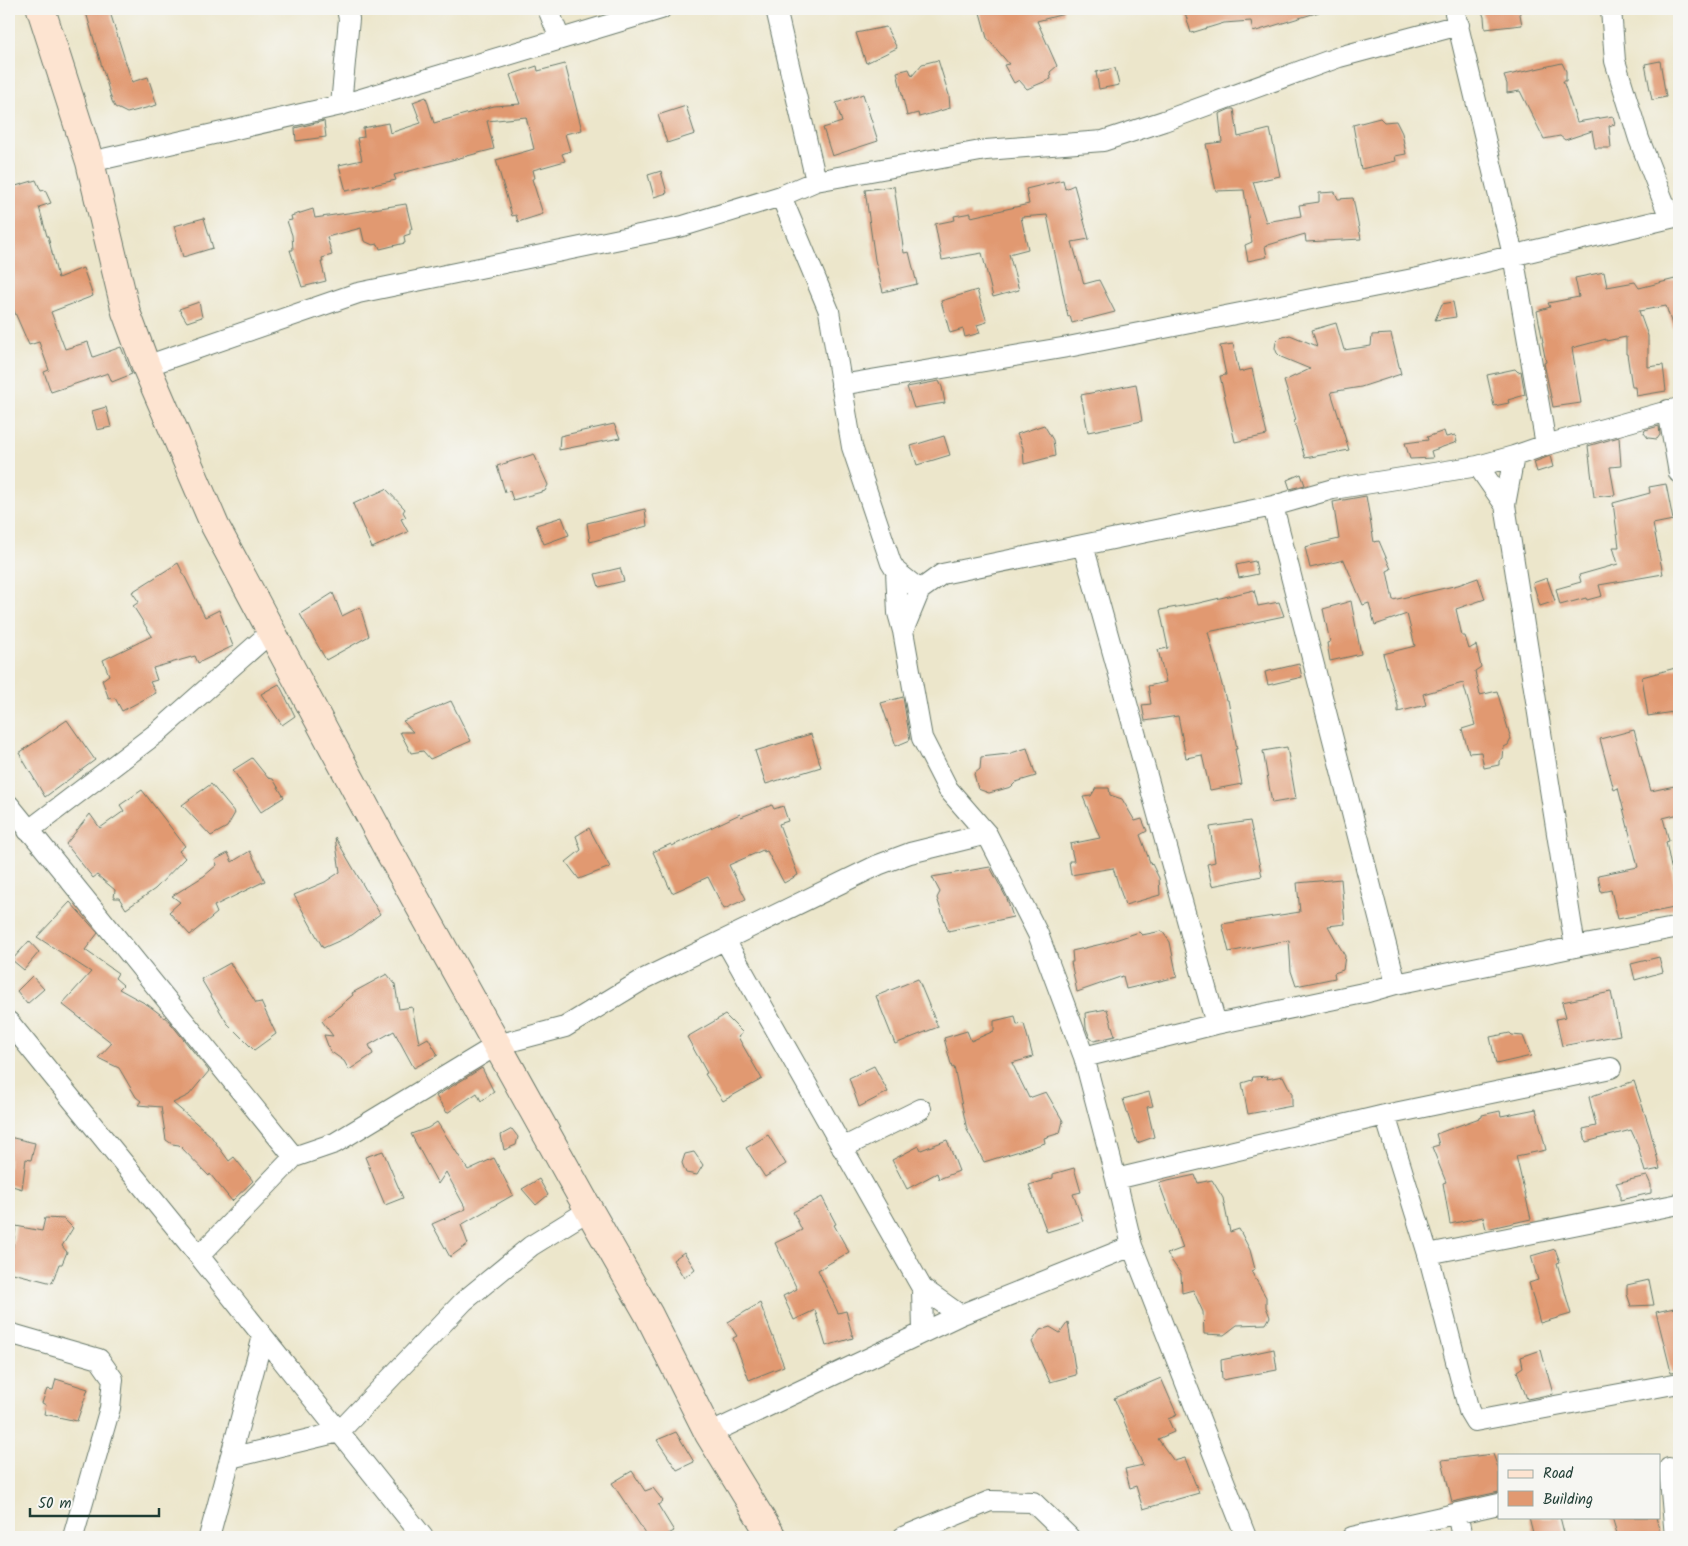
<svg xmlns="http://www.w3.org/2000/svg" width="1688" height="1546" font-family="Kalam,sans-serif">
<style>
.building{fill:#e19971}
.lines{fill:none;stroke-linecap:round;stroke-linejoin:round}
.street-casing{stroke:#677869;stroke-width:22}
.secondary-casing{stroke:#677869;stroke-width:30}
.street{stroke:#fff;stroke-width:20}
.secondary{stroke:#fde4d1;stroke-width:28}
</style>
<rect width="100%" height="100%" fill="#f6f6f2"/>
<filter id="ink" filterUnits="userSpaceOnUse"><feTurbulence type="fractalNoise" baseFrequency=".02" numOctaves="2"/><feDisplacementMap in="SourceGraphic" scale="10" xChannelSelector="R" yChannelSelector="G"/><feConvolveMatrix kernelMatrix="1 2 1 2 8 2 1 2 1" color-interpolation-filters="sRGB"/></filter>
<filter id="wash" filterUnits="userSpaceOnUse"><feTurbulence type="fractalNoise" baseFrequency=".0096" numOctaves="4" result="noise"/><feDisplacementMap in="SourceGraphic" scale="20" xChannelSelector="R" yChannelSelector="G"/><feGaussianBlur stdDeviation="1.12" result="paint"/><feColorMatrix in="noise" values="0 0 0 0 0 0 0 0 0 0 0 0 0 0 0 0 0 1.4 0 .05"/><feComposite in="paint" operator="in"/></filter>
<g filter="url(#wash)">
<rect width="100%" height="100%" fill="#ece6cb"/>
<g id="blocks">
<path class="building" d="M85 9H109L132 82 148 77 157 105 127 113 115 107 112 101Z
M979 9H1064V14L1037 21 1057 66 1050 72 1051 79 1027 89 1019 80 1014 83 1004 65 1009 64 987 38Z
M1184 9H1319V12L1253 32 1251 21 1224 23 1191 33Z
M1481 9H1519L1522 25 1485 29 1484 17Z
M886 27 897 48 866 63 856 33Z
M938 60 949 95 950 108 919 117 918 113 907 116 897 72 909 69 912 76 922 64Z
M1660 61 1666 97 1652 100 1645 64Z
M1562 63 1566 71V81H1563L1577 122 1613 116 1615 124 1609 126 1611 148H1595L1592 131 1565 140 1560 136 1544 139 1520 91 1507 93V84L1504 76Z
M565 64 582 130 565 134 570 151 562 154 565 161 533 170 535 178 532 179 543 214 518 222 516 215 512 216 496 160 534 149 526 117 487 121 494 149 394 175 396 180 346 191 339 165 362 160 357 138 364 137 363 128 388 123 390 133 421 123 413 102 426 97 434 123 494 106 520 104 510 75 537 66 538 71Z
M1115 68 1119 85 1099 89 1096 72Z
M863 94 878 141 832 156 823 128 842 122 836 103Z
M686 106 695 134 667 143 658 115Z
M1230 109H1234L1238 137 1270 129 1280 176 1253 182 1266 222 1301 216 1299 205 1319 202V193L1335 192 1338 199 1353 198 1361 239 1306 242 1305 234 1265 246 1267 257 1248 261 1245 245 1252 242 1244 190 1216 191 1206 144 1222 142 1219 114Z
M1380 118 1384 122 1396 121 1402 133 1406 154 1395 156 1396 161 1361 169 1353 125Z
M324 121 326 137 296 141 295 128Z
M661 171 667 193 654 197 648 175Z
M36 180 41 191 45 190 51 203 39 207 47 236H48L58 278 83 268 93 296 51 312 65 349 88 342 93 357 121 347 132 374 112 382 108 373 51 392 44 372 49 370 39 342 29 345 9 299V188Z
M1063 180 1065 189 1074 185 1089 239 1072 242 1084 284 1099 280 1115 312 1072 323 1070 316 1068 317 1047 215 1021 217 1028 249 1009 254 1019 290 993 297 982 253 942 260 935 224 955 220 954 216 971 213V217L1029 204 1026 189Z
M894 186 904 253 909 252 917 284 883 292 875 260 865 190Z
M406 204 412 229H410V234L404 236 405 243 380 249 378 244 373 245 364 241 361 228 327 237 332 255 322 258 323 262H321L326 281 302 287 290 250H293L292 235 287 221 292 220 291 216 313 209 315 218Z
M204 218 213 248 183 257 174 226Z
M1604 272 1607 287 1635 282 1639 288 1679 278V336L1676 337 1666 306 1639 311 1648 336V367L1663 365 1666 391 1636 396 1635 387H1632L1627 354H1626V337L1606 341V339L1572 348 1581 403 1553 407 1544 363 1546 362 1542 342H1543L1537 311 1550 307 1548 303 1579 297 1575 278Z
M977 290 987 322 977 325 980 333 965 337 963 329 950 333 941 301Z
M199 302 202 317 187 322 179 309Z
M1453 302 1456 317 1435 320 1442 304Z
M1336 323 1344 350 1371 346 1372 335 1391 334 1401 374 1361 387 1331 392 1349 450 1305 458 1294 421 1296 420 1284 381 1310 369 1281 357 1277 353 1275 348 1276 342 1280 338 1290 335 1317 346 1312 330Z
M1233 344 1239 372 1252 369 1267 435 1235 442 1220 376 1226 375 1220 346Z
M1515 369 1518 372 1521 371 1525 395 1508 400 1509 403 1494 406 1487 375Z
M939 381 942 387 945 403 914 408 907 387Z
M1136 384 1142 421 1088 432 1081 395Z
M106 407 111 427 97 430 92 411Z
M614 424 620 438 559 450 560 436Z
M1044 425 1053 440 1055 456 1024 464 1023 448 1017 434Z
M1659 426 1660 435 1657 439 1648 438 1644 433 1645 430Z
M1444 431 1446 437 1455 435 1457 442 1431 451 1433 458 1410 459 1405 443 1428 440 1427 437Z
M944 436 950 455 917 465 911 446Z
M1619 437 1621 466 1610 467 1615 495 1594 497 1588 446Z
M534 454 548 485 545 491 513 500 510 491 505 492 497 466Z
M1550 456 1553 467 1537 472 1534 462Z
M1301 474 1305 485 1290 489 1287 480Z
M1666 484 1673 520 1653 524 1663 574 1599 585 1602 596 1587 600 1586 598 1560 605 1556 589 1581 582 1579 575 1618 564 1613 547H1619L1613 503 1650 493 1649 487Z
M386 489 405 509 403 512 406 517 401 519 408 532 372 548 353 504Z
M1366 496 1374 542 1379 541 1391 569 1387 571 1393 600 1458 585 1478 578 1485 599 1456 609 1462 636H1465L1469 649 1476 645 1481 667 1475 671 1480 695 1497 691 1511 739 1508 745 1504 747 1503 758 1499 761V765L1484 768 1481 752 1469 753 1462 729 1475 725 1463 683 1423 694 1426 705 1398 712V706L1383 654 1415 646 1407 614 1375 625 1369 603 1363 605 1344 560 1310 568 1305 547 1339 539 1333 502Z
M645 509 647 526 590 542 587 523Z
M562 517 569 535 544 544 536 525Z
M1255 561 1258 574 1239 578 1236 565Z
M178 563 205 617 219 610 233 646 198 663 195 656 153 668 157 680 150 682 156 693 122 711 115 698 109 699 102 680 109 675 103 660 152 636 133 606 139 602 132 592Z
M620 568 624 581 599 587 595 574Z
M1547 578 1555 601 1540 606 1533 583Z
M1254 590 1258 606 1279 602 1284 616 1208 632 1226 700H1228L1237 749H1235L1242 784 1210 790 1202 755 1186 758 1178 716 1145 721 1142 705 1151 704 1148 686 1166 682 1158 650 1168 648 1160 610 1199 603Z
M333 593 342 616 360 607 369 636 326 660 300 614Z
M1351 601 1361 654 1330 661 1327 643 1330 642 1323 609Z
M1299 664 1302 677 1268 685 1265 672Z
M1679 667V711L1648 716 1642 677Z
M279 684 295 716 282 725 261 694Z
M903 697 910 740 896 746 881 703Z
M451 701 471 741 430 759 423 751 411 753 400 732H413L403 721Z
M67 720 95 760 45 797 19 753Z
M1634 730 1651 791 1679 785V814L1663 818 1669 841 1666 842 1679 907 1618 919 1611 890 1601 892 1598 875 1638 867 1618 788 1614 790 1600 739Z
M811 734 821 767 766 784 755 751Z
M1287 747 1296 799 1272 803 1263 751Z
M1027 748 1036 776 1016 782 1011 787 989 793 978 789 974 774 980 769 981 757 1008 754Z
M252 758 268 778 273 779 284 797 261 812 233 770Z
M211 784 235 813 227 827 211 836 182 805Z
M1096 788H1109L1110 795 1122 799 1135 821 1142 819 1147 831 1140 835 1151 865 1152 864 1159 878 1160 895 1125 905 1113 868 1071 875 1069 861H1074L1070 844 1100 838 1083 797 1091 796Z
M142 790 185 846 179 851 185 858 155 889 126 909 119 898H114L115 890 97 875 93 878 66 844 90 814 100 828 124 811 120 805Z
M772 805 774 809 783 806 788 821 779 824 798 875 784 883 767 851 764 852 763 850 729 865 746 899 724 909 708 877 672 893 653 852 671 844 672 846 740 814 741 817Z
M1250 821 1262 876 1212 886 1207 864 1215 862 1210 827Z
M589 828 610 867 579 879 566 862 581 850 576 836Z
M335 837 380 914 352 935 323 948 294 895 325 882 340 872Z
M250 851 265 881 214 906 217 913 190 935 169 912 180 902 172 896 204 876 217 865 215 860 228 853 232 862Z
M990 867 1007 899 1013 917 948 931 937 898 940 892 932 877Z
M1341 879 1345 924 1328 926 1345 956 1343 970 1334 973 1335 978 1296 986 1291 971 1289 940 1229 952 1222 924 1300 912 1297 883Z
M70 902 98 933 85 950 118 973 115 978 123 985 119 989 148 1005 168 1020 209 1071 189 1095 173 1103 210 1135 229 1161 234 1157 253 1181 232 1201 210 1174 209 1176 179 1145 172 1144 166 1140 161 1107 138 1105 141 1101 136 1097 119 1068 98 1058 112 1043 62 1004 91 972 37 937Z
M1162 931 1170 942 1177 977 1126 989 1123 976 1077 992 1071 962H1073L1072 951 1106 943 1139 932 1142 935Z
M29 941 39 952 24 970 12 960Z
M1659 957 1663 972 1635 980 1631 964Z
M230 963 256 1003 261 1002 276 1034 254 1050 227 1023 201 979Z
M387 974 395 984 399 1009 412 1007 419 1043 428 1038 438 1055 414 1068 394 1031 369 1045 373 1054 349 1070 344 1061 330 1051 324 1035 333 1036 322 1021 353 995 352 993Z
M32 976 44 989 27 1004 17 991Z
M918 979 938 1027 895 1044 876 996Z
M1611 992 1620 1035 1562 1046 1556 1019 1566 1017 1562 1002Z
M1107 1009 1115 1036 1094 1041 1090 1038 1086 1028 1085 1013Z
M725 1015 743 1033 738 1037 762 1079 723 1101 705 1074 707 1073 687 1037Z
M1015 1016 1017 1025 1024 1024 1033 1057 1012 1063 1029 1098 1046 1092 1063 1121 1060 1133 1044 1138 1045 1143 984 1162 967 1130 954 1067 952 1068 944 1038 967 1031 971 1041 994 1031V1021Z
M1510 1033 1512 1035 1523 1036 1531 1056 1496 1064 1490 1037Z
M874 1066 888 1092 859 1107 849 1078Z
M482 1068 494 1092 481 1101 477 1093 447 1113 436 1096Z
M1268 1076 1267 1079 1283 1076 1292 1094V1106L1248 1114 1242 1083 1252 1080 1253 1077Z
M1634 1081 1650 1129 1660 1169 1645 1172 1637 1143 1631 1130 1586 1142 1583 1129 1596 1126 1589 1097Z
M1149 1092 1153 1106 1147 1107 1154 1137 1137 1143 1123 1099Z
M1536 1109 1546 1150 1516 1156 1531 1219 1486 1229 1483 1217 1450 1224 1443 1183 1446 1182 1432 1147 1439 1145 1436 1134 1482 1117V1115L1500 1111 1501 1116Z
M437 1122 468 1170 494 1158 513 1195 461 1225 468 1244 450 1257 432 1224 466 1209 446 1172 438 1184 411 1134 428 1128Z
M512 1129 518 1137 516 1145 504 1150 501 1135Z
M768 1135 786 1164 765 1177 746 1148Z
M9 1137 35 1143 31 1160 26 1159 22 1189 9 1185Z
M947 1140 959 1171 939 1179 937 1173 907 1189 892 1160 919 1146 921 1150Z
M383 1151 403 1198 385 1205 365 1157Z
M694 1152 703 1165 697 1175 686 1173 682 1163 685 1154Z
M1074 1168 1081 1192 1073 1194 1083 1221 1047 1232 1029 1185 1053 1178V1174Z
M1195 1175 1198 1183 1212 1180 1223 1198 1230 1232 1239 1229 1250 1250 1255 1269 1251 1271 1266 1297V1307L1270 1317 1266 1324 1237 1325 1224 1335 1204 1334 1203 1312 1193 1290 1182 1293 1181 1274 1167 1254 1183 1248 1159 1183Z
M1647 1176 1651 1185V1193L1620 1200V1191L1616 1183Z
M539 1179 548 1195 536 1205 522 1189Z
M822 1197 836 1224 834 1225 849 1252 818 1270 838 1313 846 1311 853 1338 826 1346 815 1310 794 1320 783 1296 797 1289 775 1243 802 1230 793 1212Z
M45 1218 64 1219 73 1228 62 1246 67 1252 62 1264H59L52 1283 9 1272 16 1226 42 1231Z
M1555 1249 1560 1262 1557 1263 1571 1314 1540 1323 1529 1283 1538 1280 1531 1256Z
M684 1252 695 1269 684 1278 673 1260Z
M1649 1280 1654 1305 1631 1306 1627 1294V1285Z
M760 1303 784 1366 749 1380 733 1338 737 1336 728 1322Z
M1679 1307V1371L1671 1372 1656 1312Z
M1068 1322 1076 1375 1050 1382 1032 1342 1040 1330 1050 1327 1060 1333Z
M1274 1349 1277 1370 1222 1380 1221 1360Z
M1541 1350 1553 1394 1527 1399 1517 1371 1523 1367 1521 1357Z
M1161 1378 1177 1415 1168 1419 1174 1432 1158 1439 1174 1461 1185 1458 1199 1493 1143 1509 1136 1486 1130 1488 1125 1469 1143 1465 1114 1398Z
M56 1379 88 1389 77 1421 44 1414 46 1405 42 1403 47 1389 53 1390Z
M676 1432 694 1462 677 1470 657 1440Z
M1493 1454 1499 1470V1492L1452 1502 1442 1460Z
M632 1471 645 1491 653 1488 663 1501 658 1505 674 1531 663 1537H648L612 1483Z
M1529 1517H1560L1565 1537H1534Z
M1612 1517H1656L1661 1537H1618Z"/>
</g>
</g>
<g filter="url(#ink)">
<use href="#blocks" fill-opacity="0" stroke="#677869" stroke-width="1"/>
<g class="lines">
<defs>
<path id="street" d="M548 9 560 39
M776 9 816 181
M1454 9 1513 255 1546 445
M1611 9 1615 61 1639 139 1670 218
M341 105 349 19 347 9
M90 162 341 105 661 9
M781 196 829 311 852 447 891 563 896 571 920 590 942 574 1273 506
M146 366 358 293 683 226 781 196 816 181 986 150 1103 141 1164 121 1339 57 1459 25
M841 385 1068 347 1423 277 1679 216
M1668 410 1679 473
M1514 456 1505 505 1575 947
M1478 466 1505 505
M1083 545 1216 1024
M896 571 898 613 903 631 922 738 948 789 987 834 1038 934 1084 1057 1116 1179 1132 1246 1246 1537
M903 631 920 590
M9 805 294 1157
M28 831 158 732 272 631
M725 940 922 1288 960 1315
M1396 984 1273 506 1333 489 1478 466 1514 456 1546 445 1679 408
M9 1022 199 1256 423 1537
M1084 1057 1216 1024 1368 992 1396 984 1575 947 1679 927
M1385 1115 1428 1254 1469 1411 1475 1421 1679 1383
M842 1148 921 1109
M1116 1179 1385 1115 1611 1068
M1428 1254 1679 1204
M199 1256 294 1157 335 1143 497 1045 565 1027 644 979 878 865 910 853 987 834
M922 1288 923 1332
M9 1333 99 1359 113 1379 110 1408 73 1537
M709 1434 960 1315 1132 1246
M230 1458 339 1432 464 1301 531 1246 589 1210
M1669 1468 1675 1537
M1457 1513 1462 1537
M209 1537 263 1336
M903 1537 990 1501 1033 1502 1069 1537
M1352 1537 1499 1504"/>
<path id="secondary" d="M41 9 90 162 126 312 146 366 215 526 385 844 589 1210 649 1315 709 1434 772 1537"/>
</defs>
<use href="#street" class="street-casing"/>
<use href="#secondary" class="secondary-casing"/>
<use href="#street" class="street"/>
<use href="#secondary" class="secondary"/>
</g>
</g>
<rect width="1688" height="1546" fill="none" stroke="#f6f6f2" stroke-width="30"/>
<rect x="1498" y="1454" width="162" height="65" fill="#f6f6f2" stroke="#a0aca6"/>
<rect x="1508" y="1470" width="25" height="8" fill="#fde4d1" stroke="#a0aca6"/>
<text x="1543" y="1478" font-size="15" fill="#1f3d34">Road</text>
<rect x="1508" y="1491" width="25" height="15" fill="#e19971" stroke="#a0aca6"/>
<text x="1543" y="1504" font-size="15" fill="#1f3d34">Building</text>
<path d="M30 1508v8h129v-8" fill="none" stroke="#1f3d34" stroke-width="2.5"/>
<text x="38" y="1508" font-size="15" fill="#1f3d34" stroke="#f6f6f2" stroke-width="4" paint-order="stroke">50 m</text>
</svg>
